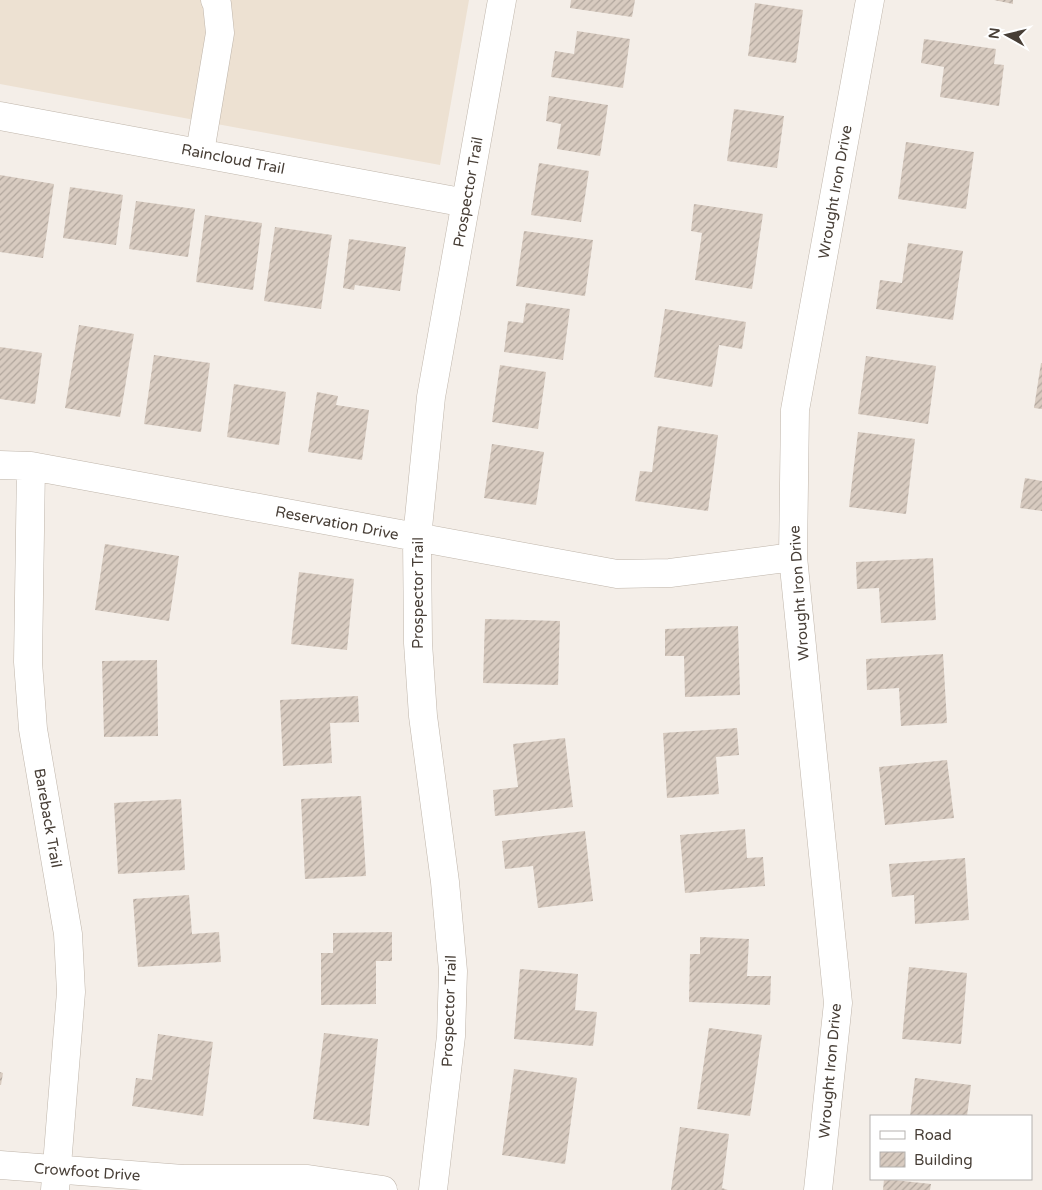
<svg xmlns="http://www.w3.org/2000/svg" width="1042" height="1190" font-family="'Varela Round',sans-serif">
<style>
.education{fill:#ede1d2}
.building{fill:url(#building-hatch)}
.lines{fill:none;stroke-linecap:round;stroke-linejoin:round}
.minor-casing{stroke:#bfb5aa;stroke-width:29}
.minor{stroke:#fff;stroke-width:28}
.labels{text-anchor:middle;stroke-width:4.5;stroke-linejoin:round;paint-order:stroke}
.street-label{font-size:15px;fill:#473e36;stroke:#fff}
</style>
<defs>
<pattern id="building-hatch" width="6" height="6" patternUnits="userSpaceOnUse" patternTransform="scale(1.25)"><rect width="6" height="6" fill="#d8cbc0"/><path d="M-1 1l2-2M0 6l6-6M5 7l2-2" fill="none" stroke="#b1a69d"/></pattern>
</defs>
<rect width="100%" height="100%" fill="#f4eee8"/>
<path class="education" d="M0 0H469L440 165 0 84Z"/>
<path class="building" d="M571 0H635L632 17 570 8Z
M994 0H1013V4Z
M755 3 803 10 796 63 748 56Z
M577 31 630 39 623 88 551 77 555 51 574 54Z
M924 39 996 49 994 64 1004 65 999 106 940 97 944 67 921 63Z
M549 96 608 105 600 156 557 149 561 124 546 121Z
M734 109 784 116 777 168 727 161Z
M906 142 974 152 966 209 898 199Z
M539 163 589 171 581 222 531 215Z
M0 175 54 184 43 258 0 252Z
M70 187 123 195 116 245 63 238Z
M136 201 195 209 188 257 129 249Z
M694 204 763 214 752 289 695 280 702 233 691 231Z
M205 215 262 223 253 290 196 282Z
M275 227 332 235 321 309 264 301Z
M524 231 593 240 585 296 516 286Z
M349 239 406 247 400 291 355 285 354 290 343 288Z
M908 243 963 251 953 320 876 309 880 280 902 283Z
M526 303 570 309 563 360 504 352 508 321 523 323Z
M665 309 746 322 742 349 719 345 712 387 654 377Z
M79 325 134 334 120 417 65 408Z
M0 347 42 353 35 404 0 399Z
M154 355 210 363 201 432 144 424Z
M866 356 936 366 928 424 858 414Z
M1041 363H1042V409L1034 408Z
M500 365 546 372 538 429 492 422Z
M234 384 286 392 279 445 227 437Z
M317 392 338 396 336 405 369 410 362 460 308 452Z
M658 426 718 435 708 511 635 501 640 471 652 472Z
M858 432 915 439 906 514 849 507Z
M492 444 544 452 536 505 484 498Z
M1025 478 1042 481V511L1020 508Z
M105 544 179 556 169 621 95 610Z
M933 558 936 620 881 623 879 588 857 589 856 562Z
M299 572 354 579 347 650 291 644Z
M485 619 560 621 558 685 483 683Z
M738 626 740 695 685 697 684 656H665V629Z
M943 654 947 723 901 726 899 688 867 690 866 659Z
M157 660 158 736 104 737 102 661Z
M358 696 359 722 330 723 332 763 283 766 280 700Z
M737 728 739 755 716 757 719 794 667 798 663 733Z
M565 738 573 807 495 816 493 790 518 787 513 744Z
M947 760 954 818 885 825 879 767Z
M361 796 366 876 305 879 301 799Z
M181 799 185 870 118 874 114 803Z
M745 829 747 858 763 857 765 886 685 893 680 835Z
M585 831 593 901 538 908 533 866 505 869 502 841Z
M965 858 969 920 915 924 914 895 892 897 889 864Z
M189 895 192 934 219 932 221 962 138 967 133 899Z
M392 932V961H376V1004L321 1005V953H333V933Z
M700 937 749 939 747 976H771L770 1005 689 1002 690 954H700Z
M909 967 967 973 961 1044 902 1039Z
M520 969 578 974 575 1010 597 1012 593 1046 514 1039Z
M709 1028 762 1035 750 1116 697 1109Z
M324 1033 378 1039 369 1126 313 1119Z
M158 1034 213 1042 203 1116 132 1106 136 1078 152 1080Z
M514 1069 577 1078 565 1164 502 1155Z
M0 1072 3 1073 1 1085H0Z
M915 1078 971 1085 967 1116H910Z
M680 1127 729 1134 722 1188 728 1190H671Z
M884 1179 931 1184 930 1190H883Z"/>
<g class="lines">
<defs>
<path id="minor" d="M0 116 466 203
M200 152 220 33 217 4 215 0
M0 465 31 466 617 574 670 573 793 557
M31 466 28 662 33 729 68 934 71 992 55 1190
M0 1165 183 1179H308L383 1190
M433 1190 451 1036 453 971 445 882 423 716 418 643 417 538 431 397 502 0
M818 1190 838 1003 793 557 795 410 870 0"/>
</defs>
<use href="#minor" class="minor-casing"/>
<use href="#minor" class="minor"/>
</g>
<g class="labels">
<g class="street-label">
<text transform="translate(233 159) rotate(11)" y="5">Raincloud Trail</text>
<text transform="translate(468 192) rotate(-80)" y="5">Prospector Trail</text>
<text transform="translate(835 192) rotate(-80)" y="5">Wrought Iron Drive</text>
<text transform="translate(337 523) rotate(11)" y="5">Reservation Drive</text>
<text transform="translate(418 593) rotate(-90)" y="5">Prospector Trail</text>
<text transform="translate(799 593) rotate(-94)" y="5">Wrought Iron Drive</text>
<text transform="translate(48 818) rotate(80)" y="5">Bareback Trail</text>
<text transform="translate(449 1011) rotate(-88)" y="5">Prospector Trail</text>
<text transform="translate(830 1071) rotate(-85)" y="5">Wrought Iron Drive</text>
<text transform="translate(87 1172) rotate(4)" y="5">Crowfoot Drive</text>
</g>
</g>
<rect x="870" y="1115" width="162" height="65" fill="#ffffff" stroke="#b5b2af"/>
<rect x="880" y="1131" width="25" height="8" fill="#ffffff" stroke="#b5b2af"/>
<text x="914" y="1140" font-size="15" fill="#473e36">Road</text>
<rect x="880" y="1152" width="25" height="15" fill="url(#building-hatch)" stroke="#b5b2af"/>
<text x="914" y="1165" font-size="15" fill="#473e36">Building</text>
<g transform="translate(1007 35) rotate(278)" stroke="#ffffff" stroke-width="4" paint-order="stroke">
<path d="M0-4L9 19L0 12L-9 19Z" fill="#473e36"/>
<text y="-8" font-size="14" font-weight="bold" text-anchor="middle" fill="#473e36">N</text>
</g>
</svg>
